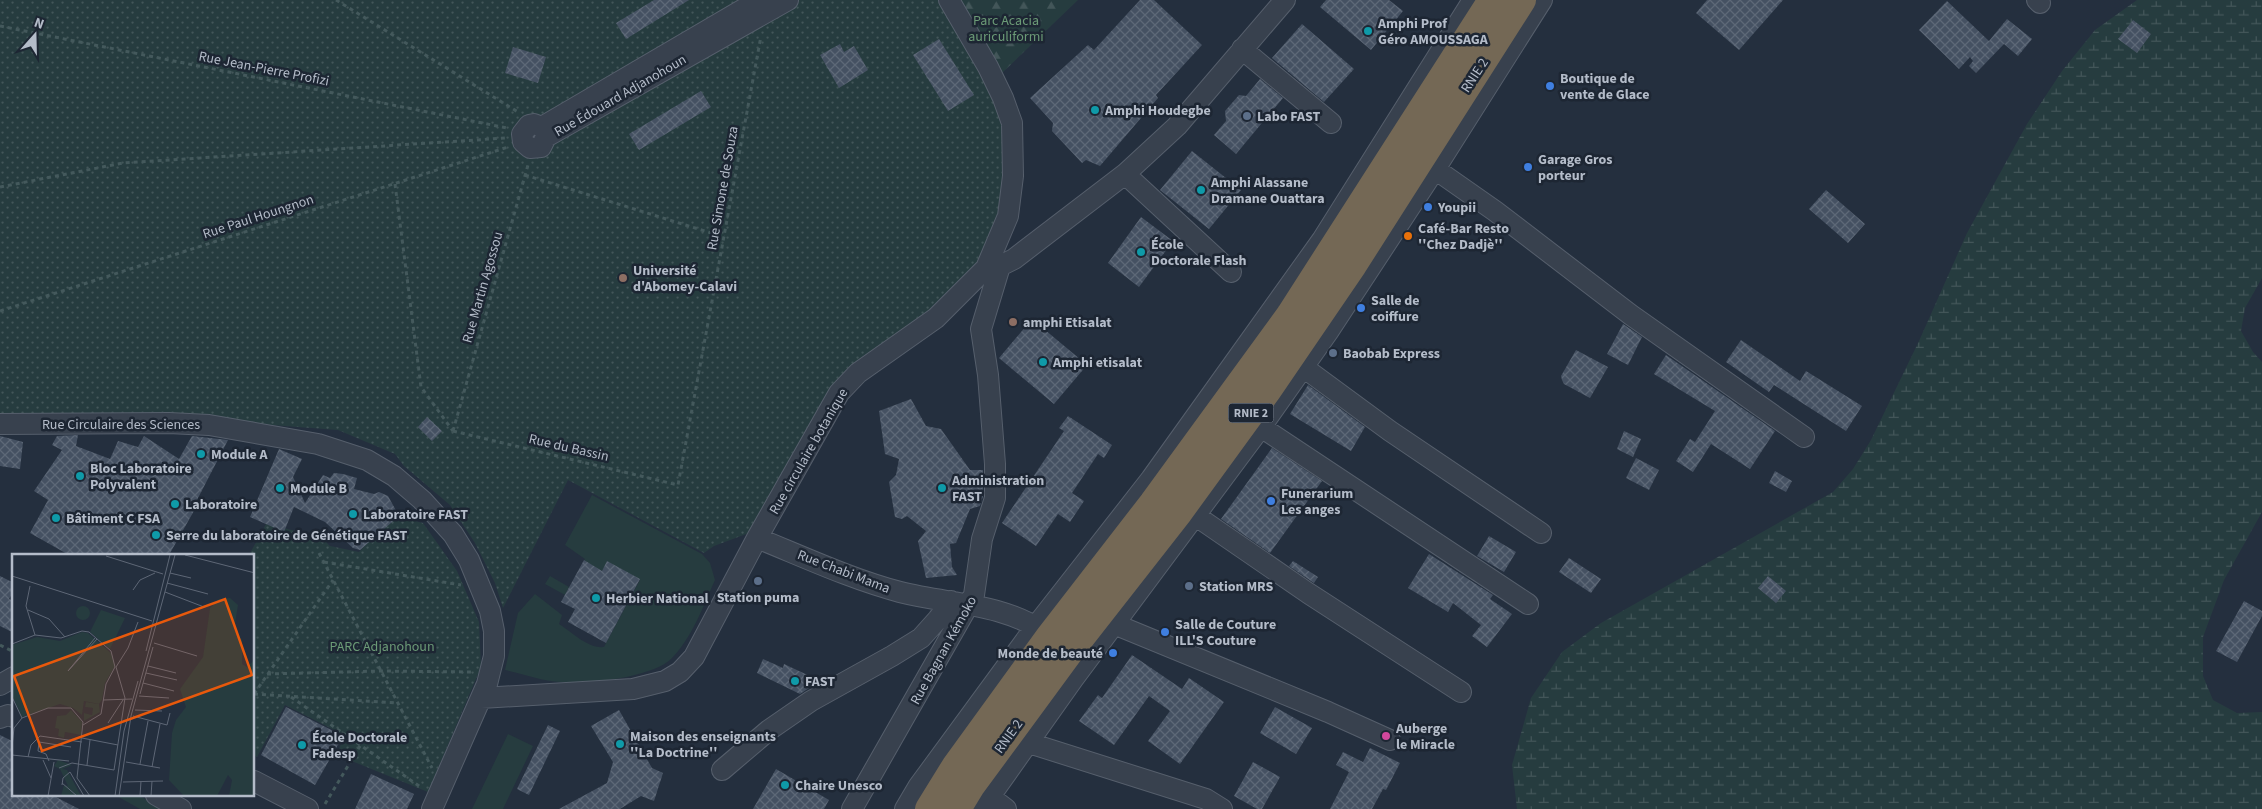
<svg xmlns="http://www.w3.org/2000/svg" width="2262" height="809" font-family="'Source Sans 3',sans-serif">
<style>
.grass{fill:#263c3f}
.forest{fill:url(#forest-firs)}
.wetland{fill:url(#wetland-marsh)}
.park{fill:url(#park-dots)}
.building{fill:url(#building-cross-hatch)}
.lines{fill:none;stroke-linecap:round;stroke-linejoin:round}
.minor-casing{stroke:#565f6c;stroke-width:22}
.highway-casing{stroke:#434c59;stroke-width:30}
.path{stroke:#44595c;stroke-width:3;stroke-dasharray:4 4;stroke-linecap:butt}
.minor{stroke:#38414e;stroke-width:20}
.highway{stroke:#746855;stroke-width:28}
.culture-dot{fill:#0f9aa8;stroke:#1d2633;stroke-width:2}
.shop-dot{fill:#3f7fe0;stroke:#1d2633;stroke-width:2}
.service-dot{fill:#5c6f8a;stroke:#1d2633;stroke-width:2}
.food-dot{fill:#e8710a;stroke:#1d2633;stroke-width:2}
.education-dot{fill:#8d6e63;stroke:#1d2633;stroke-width:2}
.hotel-dot{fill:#d1479c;stroke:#1d2633;stroke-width:2}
.labels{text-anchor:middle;stroke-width:5;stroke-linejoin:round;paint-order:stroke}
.shield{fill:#1d2633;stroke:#878f9c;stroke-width:1}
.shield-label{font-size:12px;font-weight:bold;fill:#b4bcc9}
.park-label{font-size:14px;fill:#6b9a76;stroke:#1d2633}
.poi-label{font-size:14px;font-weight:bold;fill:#b4bcc9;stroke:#1d2633;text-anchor:start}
.street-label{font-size:14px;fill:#b4bcc9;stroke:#1d2633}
.inset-road{fill:none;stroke:#5e6776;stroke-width:1}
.view{fill:#e8590c;fill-opacity:0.15;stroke:#e8590c;stroke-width:2.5}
.inset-edge{fill:none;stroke:#b4bcc9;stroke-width:2.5}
</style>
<defs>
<pattern id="forest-firs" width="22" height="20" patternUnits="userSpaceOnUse" patternTransform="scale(1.25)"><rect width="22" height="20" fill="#263c3f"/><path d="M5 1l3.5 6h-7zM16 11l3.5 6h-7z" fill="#435659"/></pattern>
<pattern id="wetland-marsh" width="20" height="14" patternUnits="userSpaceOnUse" patternTransform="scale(1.25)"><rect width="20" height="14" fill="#263c3f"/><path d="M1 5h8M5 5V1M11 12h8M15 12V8" fill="none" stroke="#435659"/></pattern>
<pattern id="park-dots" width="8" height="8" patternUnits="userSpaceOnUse" patternTransform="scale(1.25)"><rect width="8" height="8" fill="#263c3f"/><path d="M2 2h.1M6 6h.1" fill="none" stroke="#435659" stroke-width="1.8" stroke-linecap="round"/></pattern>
<pattern id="building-cross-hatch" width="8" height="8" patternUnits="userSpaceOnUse" patternTransform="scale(1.25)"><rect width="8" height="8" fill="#455162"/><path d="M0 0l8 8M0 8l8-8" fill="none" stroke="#5d6877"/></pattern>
</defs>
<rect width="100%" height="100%" fill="#242f3e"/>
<path class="grass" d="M592 495 702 554 710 563 715 580C703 607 692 638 671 659 653 677 586 685 561 682 542 681 523 674 505 670L518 613 535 594 562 615 559 624C572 632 588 649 604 647L640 580 608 562 602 571 584 561 585 559 565 545Z
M550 576 569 587 565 595 545 584Z
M508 734 533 746 503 809H472Z
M115 795H138L163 809H140Z"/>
<path class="forest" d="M957 0H1078L1000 75Z"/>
<path class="wetland" d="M2137 0H2262V278L2245 308 2241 331 2253 352 2262 362V512L2224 580 2203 637V676L2213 700 2237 713 2262 712V809H1517L1512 765 1531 698 1562 652 1601 623 1833 492 1853 469 1871 440 1919 341 1967 233 2027 124 2062 71 2095 30Z"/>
<path class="park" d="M0 0H940L986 77 1005 131 1001 207 985 251 963 284 837 383 749 533 714 546 704 553 568 480 503 608 495 583 475 543 450 505 404 466 395 454 338 430 139 415 0 417Z
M392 516 423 523 457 571 479 622 481 667 428 792 337 755 344 735 285 705 257 757 254 755V555H249L266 524 321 537 330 546 359 552Z"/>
<path class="building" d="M654 0H689L626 39 616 23Z
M1140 0H1154L1202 45 1156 95 1158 98 1100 166 1086 160 1082 163 1052 131 1053 123 1030 98 1088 45 1094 50Z
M1326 0H1389L1403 11 1371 50 1320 7Z
M1707 0H1783L1739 50 1696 13Z
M1947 1 1989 41 2007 19 2032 39 2018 56 2004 44 1976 73 1969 66 1973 61 1970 57 1959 69 1919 30Z
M2133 20 2151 34 2137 53 2118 39Z
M1302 24 1354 69 1324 102 1272 58Z
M939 39 974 95 948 111 913 55Z
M840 44 844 52 854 46 868 70 839 88 820 55Z
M513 47 546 57 538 83 505 73Z
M1260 79 1283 98 1236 154 1214 135 1226 121 1225 111 1239 95 1246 96Z
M701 91 711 107 639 150 629 134Z
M1192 151 1241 190 1209 229 1160 190Z
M1826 190 1865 224 1848 243 1809 209Z
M1141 217 1173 241 1139 287 1108 263Z
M1032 319 1087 365 1054 404 999 358Z
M1623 324 1642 337 1628 365 1607 354Z
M1741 340 1800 381 1806 371 1862 406 1846 431 1774 385 1769 392 1726 362Z
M1576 350 1608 367 1590 398 1564 384 1562 380 1561 376Z
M1666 355 1775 431 1750 469 1711 444 1693 472 1676 461 1690 439 1695 442 1715 411 1654 374Z
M1308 385 1365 427 1351 451 1290 414Z
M911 399 926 426 941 429 970 470H983V496L980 506 970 509 956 543 950 544 952 567 957 575 926 578 918 541 926 531 907 516 902 519 895 517 889 482 896 475 899 459 885 454 879 411Z
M1068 416 1112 445 1104 458 1098 454 1072 493 1084 501 1070 522 1058 514 1036 546 1002 523 1064 431 1059 428Z
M427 417 442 431 432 441 418 427Z
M1624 431 1641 439 1633 457 1617 449Z
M78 435 76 446 110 459 118 441 138 447 144 436 179 459 192 436 228 440 197 500 199 502 169 555H69L30 533 48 500 34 491 62 450 52 445 57 436Z
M0 436 23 442 20 469 0 466Z
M1272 448 1322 481 1270 553 1221 519Z
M279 449 302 459 293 477 305 503 323 475 330 478 334 473 343 474 357 478 354 489 374 494 379 492 388 496 399 516 360 550 353 548 325 522 294 507 284 532 250 517Z
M1636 458 1659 470 1649 490 1626 478Z
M1775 471 1792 481 1786 492 1769 483Z
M1489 536 1516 552 1504 572 1477 556Z
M1429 554 1493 595 1490 599 1512 614 1487 647 1472 636 1481 625 1453 603 1448 612 1408 588Z
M1569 558 1601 579 1591 593 1559 572Z
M584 560 602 571 607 561 640 579 606 643 568 622 575 609 561 602Z
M1293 561 1318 577 1314 583 1289 566Z
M0 576 14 583V591L9 599 14 601V633L0 626Z
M1768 576 1786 591 1776 603 1758 588Z
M2244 601 2262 611V616L2237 662 2216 651Z
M1132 655 1182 689 1189 678 1224 702 1180 764 1148 741 1170 711 1149 696 1114 745 1079 721 1098 695 1102 698Z
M763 659 783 668 784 664 814 678 809 688 800 694 757 673Z
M286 707 343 736 315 785 261 755Z
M1275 707 1312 728 1296 754 1260 733Z
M619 710 652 768 663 773 654 801 641 796 620 809H559L607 783 613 762 591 726Z
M548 725 560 731 529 795 517 789Z
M0 735 14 742V795H52L79 809H0Z
M1370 748 1400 763 1386 790 1383 789 1372 809H1330L1349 772 1336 765 1343 752 1363 762Z
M1253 762 1280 777 1262 809H1257L1234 796Z
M776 769 829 800 824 809H753Z
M371 774 414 794 407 809H355Z"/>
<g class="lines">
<defs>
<path id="minor" d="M759 0 542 127 534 124 529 125 522 134 523 142 530 148 541 147 546 137 788 0
M2037 0 2040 3
M1242 49 1331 123
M1435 169 1495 211 1631 315 1804 437
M1125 174 1231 272
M986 268 1000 266 1014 259 1125 174 1177 126 1285 0
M1303 367 1390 431 1541 533
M0 424 169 423 209 425 318 444 367 460 394 476 422 500 453 534 469 560 490 611 494 631V656L487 684 432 809
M1261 427 1528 604
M1196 516 1308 593 1461 692
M757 538C804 557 851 579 900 592 951 605 1000 602 1046 633
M1114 624 1328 712 1390 740
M0 685 14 677
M481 698 633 689 665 681 680 672 694 657 757 538 839 393 858 373 936 318 986 268 1008 216 1013 176 1012 123 1003 98 988 67 949 0
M0 718 8 715 14 717
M1029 743 1206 799 1222 809
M722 770 769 730 811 701 892 656 921 638 938 619 951 601
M254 781 308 809
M156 795 181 809
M989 796 1006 809
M852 809 974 595 982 539 995 498V464L988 375 981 329 1000 266
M905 809 918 787 1036 626 1151 479 1322 240 1473 0
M981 809 1074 678 1261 427 1328 332 1435 169 1542 0"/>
<path id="highway" d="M929 809 955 767 1050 636 1153 503 1290 315 1492 0
M957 809 971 786 1071 650 1179 512 1267 391 1353 265 1522 0"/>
</defs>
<use href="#minor" class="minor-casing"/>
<use href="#highway" class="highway-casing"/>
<path class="path" d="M336 0 518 112
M0 26 507 128
M525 175 724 237
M395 184 421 387 453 431
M0 187 123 163 506 138
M0 311 508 147
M453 431 678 485 761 36
M453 431 528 165
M319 553 432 768
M324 562 461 585
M0 645 14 652
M267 674 381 671 472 672
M254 694 397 703
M254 694 333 580
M291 697 422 788
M325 804 360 746"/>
<use href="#minor" class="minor"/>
<use href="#highway" class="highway"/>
</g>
<g class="culture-dot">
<circle cx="1368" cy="31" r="5"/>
<circle cx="1095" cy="110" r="5"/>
<circle cx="1201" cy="190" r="5"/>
<circle cx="1141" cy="252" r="5"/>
<circle cx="1043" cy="362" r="5"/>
<circle cx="201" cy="454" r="5"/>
<circle cx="80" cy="476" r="5"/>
<circle cx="280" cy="488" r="5"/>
<circle cx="942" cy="488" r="5"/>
<circle cx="175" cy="504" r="5"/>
<circle cx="353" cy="514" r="5"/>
<circle cx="56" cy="518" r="5"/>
<circle cx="156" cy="535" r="5"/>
<circle cx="596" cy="598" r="5"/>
<circle cx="795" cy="681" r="5"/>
<circle cx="620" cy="744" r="5"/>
<circle cx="302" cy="745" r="5"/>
<circle cx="785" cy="785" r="5"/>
</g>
<g class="shop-dot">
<circle cx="1550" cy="86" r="5"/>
<circle cx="1528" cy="167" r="5"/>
<circle cx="1428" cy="207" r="5"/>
<circle cx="1361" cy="308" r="5"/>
<circle cx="1271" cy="501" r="5"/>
<circle cx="1165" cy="632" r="5"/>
<circle cx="1113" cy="653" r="5"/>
</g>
<g class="service-dot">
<circle cx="1247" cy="116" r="5"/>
<circle cx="1333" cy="353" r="5"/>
<circle cx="758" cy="581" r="5"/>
<circle cx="1189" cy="586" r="5"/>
</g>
<circle class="food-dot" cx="1408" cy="236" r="5"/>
<g class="education-dot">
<circle cx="623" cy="278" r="5"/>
<circle cx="1013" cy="322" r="5"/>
</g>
<circle class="hotel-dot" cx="1386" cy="736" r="5"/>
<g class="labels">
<rect class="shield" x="1228.5" y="403.5" width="45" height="19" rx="4"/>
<g class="shield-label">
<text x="1251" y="417">RNIE 2</text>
</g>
<g class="park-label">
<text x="1006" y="25">Parc Acacia<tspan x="1006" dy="16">auriculiformi</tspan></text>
<text x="382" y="651">PARC Adjanohoun</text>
</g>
<g class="poi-label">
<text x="1378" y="28">Amphi Prof<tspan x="1378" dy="16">Géro AMOUSSAGA</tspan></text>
<text x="1560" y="83">Boutique de<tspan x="1560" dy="16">vente de Glace</tspan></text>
<text x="1105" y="115">Amphi Houdegbe</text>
<text x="1257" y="121">Labo FAST</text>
<text x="1538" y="164">Garage Gros<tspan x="1538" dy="16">porteur</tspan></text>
<text x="1211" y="187">Amphi Alassane<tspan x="1211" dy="16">Dramane Ouattara</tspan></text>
<text x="1438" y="212">Youpii</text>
<text x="1418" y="233">Café-Bar Resto<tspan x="1418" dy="16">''Chez Dadjè''</tspan></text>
<text x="1151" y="249">École<tspan x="1151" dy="16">Doctorale Flash</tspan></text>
<text x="633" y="275">Université<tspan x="633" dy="16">d'Abomey-Calavi</tspan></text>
<text x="1371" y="305">Salle de<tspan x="1371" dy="16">coiffure</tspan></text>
<text x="1023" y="327">amphi Etisalat</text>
<text x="1343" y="358">Baobab Express</text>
<text x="1053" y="367">Amphi etisalat</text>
<text x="211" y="459">Module A</text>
<text x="90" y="473">Bloc Laboratoire<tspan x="90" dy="16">Polyvalent</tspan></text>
<text x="952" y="485">Administration<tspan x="952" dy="16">FAST</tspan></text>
<text x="290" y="493">Module B</text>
<text x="1281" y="498">Funerarium<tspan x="1281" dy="16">Les anges</tspan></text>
<text x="185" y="509">Laboratoire</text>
<text x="363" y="519">Laboratoire FAST</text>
<text x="66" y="523">Bâtiment C FSA</text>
<text x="166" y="540">Serre du laboratoire de Génétique FAST</text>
<text x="1199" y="591">Station MRS</text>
<text x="758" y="602" text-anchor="middle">Station puma</text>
<text x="606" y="603">Herbier National</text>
<text x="1175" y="629">Salle de Couture<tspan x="1175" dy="16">ILL'S Couture</tspan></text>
<text x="1103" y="658" text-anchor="end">Monde de beauté</text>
<text x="805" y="686">FAST</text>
<text x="1396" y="733">Auberge<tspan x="1396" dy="16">le Miracle</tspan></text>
<text x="630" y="741">Maison des enseignants<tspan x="630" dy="16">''La Doctrine''</tspan></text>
<text x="312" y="742">École Doctorale<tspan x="312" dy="16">Fadesp</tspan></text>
<text x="795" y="790">Chaire Unesco</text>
</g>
<g class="street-label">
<text transform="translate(264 68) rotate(11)" y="5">Rue Jean-Pierre Profizi</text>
<text transform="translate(1474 75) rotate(-57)" y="5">RNIE 2</text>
<text transform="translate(620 95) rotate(-30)" y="5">Rue Édouard Adjanohoun</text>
<text transform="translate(722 188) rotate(-80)" y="5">Rue Simone de Souza</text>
<text transform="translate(258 216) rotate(-18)" y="5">Rue Paul Houngnon</text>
<text transform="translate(482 287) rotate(-74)" y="5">Rue Martin Agossou</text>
<text x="121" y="429">Rue Circulaire des Sciences</text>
<text transform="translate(569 447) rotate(13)" y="5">Rue du Bassin</text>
<text transform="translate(808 451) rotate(-60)" y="5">Rue circulaire botanique</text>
<text transform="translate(844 571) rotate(21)" y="5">Rue Chabi Mama</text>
<text transform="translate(943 650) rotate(-61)" y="5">Rue Bagnan Kémoko</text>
<text transform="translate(1008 736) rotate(-54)" y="5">RNIE 2</text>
</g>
</g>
<g transform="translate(12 554)">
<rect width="242" height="242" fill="#242f3e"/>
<path d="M64 59a7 7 0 1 1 14 0a7 7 0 1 1-14 0ZM74 148 87 150 88 158 72 167V159L80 161 81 154 73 153ZM46 206 60 211 50 215 55 216 69 242H49L52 231 56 232 48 215 42 212Z" fill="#263c3f"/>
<path d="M89 56 113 64 98 95 78 78Z" fill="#263c3f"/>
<path d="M218 44 226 51 222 75 230 86V110L235 113 242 106V242H217L220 226 216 221 205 242H172L157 226 160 179 164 166 174 153 168 135 191 103 198 54 207 45Z" fill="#263c3f"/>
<path d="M70 78 76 79 100 100 103 112 93 129 90 146 87 150 72 147 70 161 61 154 48 150 10 163 0 141V91L25 83 48 87ZM59 156 70 168 69 181 53 178 52 184 46 182 47 175 43 174 45 162 54 161Z" fill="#263c3f"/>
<path class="inset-road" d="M173 1 243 19M94 2 151 20M158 19 179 24M0 22 140 67M155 29 196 40M18 32 14 52 23 81M121 36 128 26 143 19M153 38 192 53M16 56 37 65 53 83M83 84 56 117 85 85M142 89 185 102M0 90 23 81 49 84 70 77 77 78 99 97 103 113 94 130 89 160 71 171M134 97 158 1M136 112 164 119M104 113 116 94 126 68M134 119 165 126M131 129 162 137M128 140 141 93M127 142 157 144M0 143 10 164M91 146 120 145M123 156 150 157M121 162 155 171 158 159M96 169 111 146M70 184 106 191M0 193 2 174 10 164 36 154H59L71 168 65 224M0 201 57 207M16 203 19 191 28 182 70 188M31 206 39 224M37 207 34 200 26 197 27 188 59 193M114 208 148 214M128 210 136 167M75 211 78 186M140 213 148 170M47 214 60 209 102 216 113 144 104 113M58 218 72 242M65 224 78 242M111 228 151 227M50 229 65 242M50 231 51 224 58 218M36 242 42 208M103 242 112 177 126 127M107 242 119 162 163 1M128 242 129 227M139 242 140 227"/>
<path class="view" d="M213 45 240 121 30 197 2 122Z"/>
<rect width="242" height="242" class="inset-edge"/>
</g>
<g transform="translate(35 35) rotate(20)" stroke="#1d2633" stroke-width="4" paint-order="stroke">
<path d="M0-4L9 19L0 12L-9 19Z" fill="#b4bcc9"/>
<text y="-8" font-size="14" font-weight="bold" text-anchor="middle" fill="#b4bcc9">N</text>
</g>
</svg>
